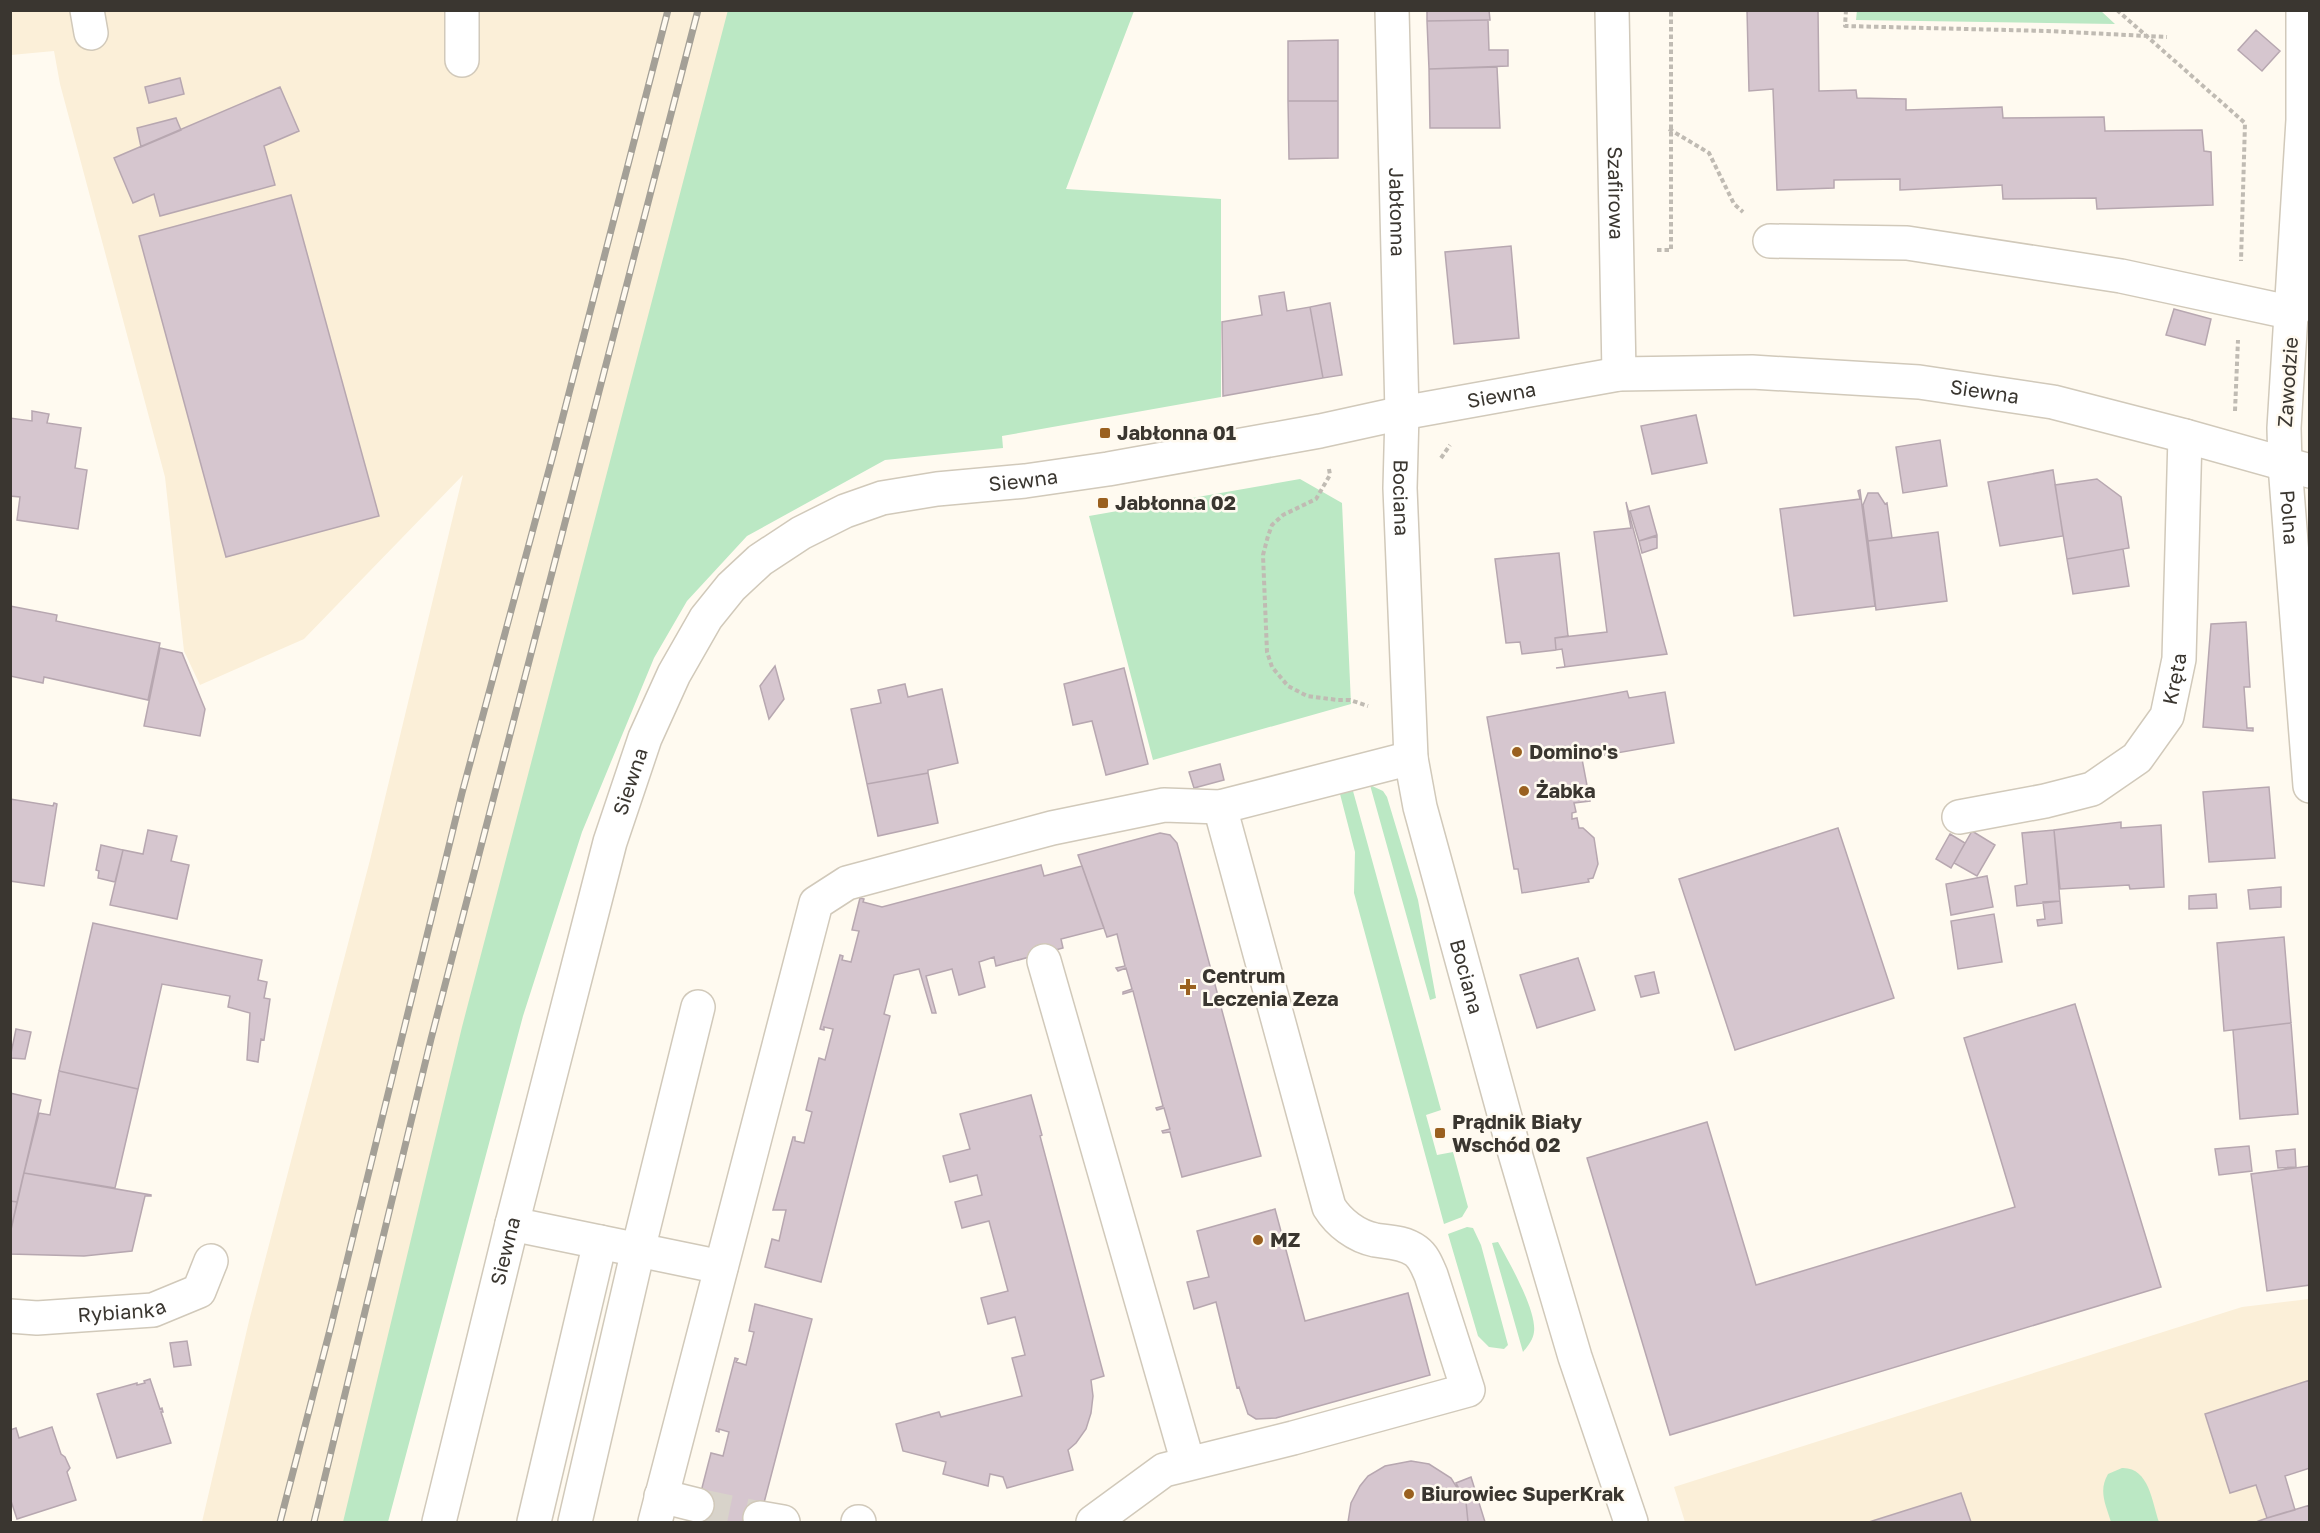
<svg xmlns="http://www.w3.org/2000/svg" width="2320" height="1533" font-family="'Golos Text',sans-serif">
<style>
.built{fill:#fbefd8}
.green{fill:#bbe8c4}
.building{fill:#d6c6cf;stroke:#b7a7b0;stroke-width:1.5}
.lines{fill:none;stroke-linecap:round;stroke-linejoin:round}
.minor-tunnel{stroke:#d8d3ca;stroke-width:33;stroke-dasharray:33 16;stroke-linecap:butt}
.minor-casing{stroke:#d1c9ba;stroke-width:36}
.path{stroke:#c0bbb3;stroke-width:4;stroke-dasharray:4.5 3;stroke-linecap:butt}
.minor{stroke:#fff;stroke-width:33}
.rail-casing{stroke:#a4a097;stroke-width:7}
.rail{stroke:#fffaf0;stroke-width:4.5;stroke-dasharray:14;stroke-linecap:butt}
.poi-dot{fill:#9a601f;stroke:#fffaf0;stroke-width:2}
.labels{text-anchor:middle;stroke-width:5;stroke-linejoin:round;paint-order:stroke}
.street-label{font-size:20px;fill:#3a3630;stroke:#fffaf0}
.poi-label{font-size:20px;font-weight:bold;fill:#3a3630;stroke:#fffaf0;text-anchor:start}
</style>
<rect width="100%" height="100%" fill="#fffaf0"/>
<path class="built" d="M10 11H760L377 1522H202L249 1321 370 860 463 475 304 639 200 685 184 651 165 477 60 84 54 51 11 55Z
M2309 1299V1380L2256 1485 2267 1518 2256 1522H1685L1674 1487 2242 1307Z"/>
<path class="green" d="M728 10 1134 11 1066 189 1221 199V397L1002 436 1003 448 885 460 747 536 687 601 654 658 582 832 523 1016 388 1522H343L462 1027Z
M1857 10 2101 11 2115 24 1856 20Z
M1300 479 1342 503 1351 704 1153 760 1089 516Z
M1370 785 1383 791 1387 797 1418 900 1436 998 1430 1000Z
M1353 791 1441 1110 1426 1115 1437 1155 1453 1152 1468 1207 1462 1217 1444 1224 1354 893 1355 852 1340 794Z
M1467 1227 1473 1228 1481 1245 1508 1345 1504 1349 1489 1347 1478 1336 1448 1234Z
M1498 1242C1509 1262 1537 1311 1534 1332 1533 1340 1528 1346 1523 1352L1492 1243Z
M2122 1468C2149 1467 2152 1502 2159 1522H2111C2106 1505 2098 1491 2108 1474Z"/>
<path class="building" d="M1427 10H1489L1490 20 1427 21Z
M1747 10H1818L1819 91 1856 90 1857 98 1906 99V110L2002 107 2003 118 2104 117 2105 131 2202 130 2204 151 2211 152 2213 205 2097 209 2096 198 2003 199 2002 185 1900 190V179L1834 180V188L1777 190 1773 89 1749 91Z
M1488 20 1489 50H1508V66L1429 69 1427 21Z
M2256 30 2280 51 2262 71 2238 50Z
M1338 40V101H1288V41Z
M1497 67 1500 128H1430L1429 69Z
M180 78 184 94 149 103 145 87Z
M280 87 299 131 264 146 275 185 160 216 154 194 133 203 114 158Z
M1288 101H1338V158L1289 159Z
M176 118 181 130 141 147 137 128Z
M291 195 379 516 226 557 139 236Z
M1511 246 1519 338 1454 344 1445 252Z
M1284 292 1287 311 1310 307 1323 378 1223 396 1222 322 1262 315 1259 296Z
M1330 303 1342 375 1323 378 1310 307Z
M2174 309 2211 319 2205 345 2166 335Z
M32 411 49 414 47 423 81 428 75 468 87 470 78 529 17 520 20 497 10 496V418L32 421Z
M1696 415 1707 463 1652 474 1641 426Z
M1940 440 1947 486 1903 493 1896 447Z
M2053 470 2063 536 2000 546 1988 482Z
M2097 479 2121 497 2129 548 2067 559 2055 485Z
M1860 490 1875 606 1794 616 1780 509 1860 499 1858 491Z
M1868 493H1878L1885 504 1887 503 1892 538 1868 541 1863 505Z
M1626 502 1667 654 1556 668 1565 667 1562 649 1556 650 1555 638 1607 632 1594 532 1631 528Z
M1649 506 1657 535 1639 541 1630 511Z
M1938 532 1947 601 1876 610 1868 541Z
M1657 536V548L1642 553 1639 541Z
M2123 549 2129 586 2073 594 2067 559Z
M1559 553 1568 636 1555 638 1556 650 1522 654 1520 642 1506 643 1495 559Z
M10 606 57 615 56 621 160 643 148 700 44 677 43 683 10 676Z
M2246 622 2250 687H2244L2247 728H2253V731L2203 727 2211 624Z
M160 648 182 653 205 709 200 736 144 726Z
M775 666 784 699 769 719 760 686Z
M1124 668 1148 764 1106 775 1092 721 1073 725 1064 684Z
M905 684 908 697 942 689 958 763 928 770V773L867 784 851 709 881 703 878 690Z
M1627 691 1629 698 1665 692 1674 743 1582 759 1590 801 1574 803 1576 812 1572 813V819L1577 818 1579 828H1583L1594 838 1598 864 1593 878 1588 879 1589 882 1522 893 1518 869H1514L1487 717Z
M1220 764 1224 780 1194 788 1189 772Z
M928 773 938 823 878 836 867 784Z
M2269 787 2275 858 2209 862 2203 792Z
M10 799 53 806 54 803 57 804 44 886 10 881Z
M2121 822V828L2161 825 2164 887 2130 889 2129 885 2060 889 2054 830Z
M1838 828 1894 998 1735 1050 1679 879Z
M148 830 177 836 171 861 189 865 177 919 110 905 123 850 143 854Z
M2054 830 2060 901 2017 906 2015 886 2027 884 2022 833Z
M1972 831 1995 845 1977 876 1954 863Z
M1160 833 1170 835 1177 843 1261 1156 1182 1177 1170 1132 1163 1133 1162 1131 1170 1129 1164 1108 1157 1110 1156 1108 1163 1106 1133 991 1123 994V992L1132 989 1126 968 1118 971 1116 968 1125 966 1117 934 1107 937 1078 855Z
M1950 834 1965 843 1951 868 1936 859Z
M101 845 123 850 115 882 98 878 99 871 96 870Z
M1041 865 1044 876 1082 866 1104 928 1061 939 1063 948 996 966 994 957 979 962 985 987 959 995 952 969 926 976 936 1013H932L919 969 894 975 884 1014 890 1016 821 1282 765 1267 772 1239 779 1241 786 1210H773L793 1137H795V1141L804 1143 812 1112 806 1110 819 1058 825 1060 833 1029 824 1027V1030L820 1029 840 955 843 956 842 960 851 962 859 931 852 930 860 898 864 899 863 902 882 907Z
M1987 876 1993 907 1951 915 1946 884Z
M2281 887V907L2250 909 2248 890Z
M2216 894 2217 908 2189 909V896Z
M2060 901 2062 923 2038 926 2037 920 2045 919 2043 902Z
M1994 914 2002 962 1958 969 1951 921Z
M93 923 262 960 258 980 267 982 264 998 270 999 264 1040 261 1039 258 1062 247 1060 250 1013 228 1007 230 996 162 984 138 1089 59 1071Z
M2284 937 2291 1023 2224 1031 2217 943Z
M1578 958 1595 1010 1537 1028 1520 975Z
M1654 972 1659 993 1641 997 1635 976Z
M2075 1004 2161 1287 1670 1435 1587 1158 1707 1122 1756 1285 2015 1207 1964 1038Z
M2291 1023 2298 1114 2240 1119 2233 1030Z
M16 1029 31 1032 25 1059 10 1058Z
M59 1071 138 1089 115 1188 24 1173 39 1113 50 1115Z
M10 1093 41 1100 17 1202 10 1201Z
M1031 1095 1042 1135 1040 1136 1104 1376 1091 1380 1093 1396 1091 1413 1086 1429 1076 1443 1068 1450 1073 1470 1007 1488 1003 1477 990 1474 988 1486 943 1474 946 1462 903 1451 896 1424 939 1412 941 1417 1022 1396 1012 1358 1025 1355 1015 1317 988 1324 981 1298 1008 1291 989 1221 962 1228 955 1202 982 1195 977 1175 950 1182 943 1156 970 1149 960 1114Z
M2249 1146 2252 1171 2219 1175 2215 1149Z
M2295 1149 2296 1167 2278 1168 2276 1151Z
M2309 1166 2310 1285 2267 1291 2251 1174Z
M24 1173 151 1195V1196H145L132 1251 84 1256 10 1254V1234Z
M10 1201 17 1202 10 1234Z
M1275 1209 1305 1321 1408 1293 1430 1375 1276 1418 1256 1419 1248 1414 1239 1387 1237 1388 1216 1302 1194 1309 1187 1282 1209 1277 1197 1231Z
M755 1304 812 1319 759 1522H725L695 1515 711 1453 723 1456 729 1432 719 1429V1432L716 1431 735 1358 738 1359 736 1362 746 1365 754 1332 749 1331Z
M187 1341 191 1365 174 1367 170 1343Z
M150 1379 160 1409 162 1408 163 1412H161L171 1443 117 1458 97 1394 137 1383V1385L145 1383 144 1381Z
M2310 1380V1468L2285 1476 2295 1510 2267 1518 2256 1485 2230 1493 2205 1414Z
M52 1427 61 1454 65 1457 70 1468 67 1472 76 1500 17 1519 10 1498V1430L16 1428 19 1438Z
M1411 1461 1429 1464 1451 1478 1466 1502 1468 1522H1348L1351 1503 1360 1486 1368 1476 1385 1466Z
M1471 1477 1485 1522H1468L1466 1502 1456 1483Z
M1961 1493 1971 1522H1869Z
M2310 1505V1522H2256L2267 1518Z"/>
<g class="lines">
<path class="minor-tunnel" d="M697 1505 760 1518"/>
<defs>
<g id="minor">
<path d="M87 10 91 33"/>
<path id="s1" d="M1392 10 1402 413 1400 488 1411 758 1420 807 1514 1150 1575 1357 1631 1522"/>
<path id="s2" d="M1612 10 1619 374"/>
<path id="s3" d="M2303 10V120L2284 428 2285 465 2310 786"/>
<path d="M462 60V10"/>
<path d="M1770 241 1907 243 2121 276 2293 313"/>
<path id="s4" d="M1959 817 2045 801 2092 789 2137 758 2167 716 2179 659 2185 436"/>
<path d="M1044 961 1188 1463"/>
<path d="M512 1224 721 1267"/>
<path id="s5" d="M10 1316 37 1318 153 1310 199 1291 211 1261"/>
<path d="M661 1496 697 1505"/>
<path d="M760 1518 783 1522"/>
<path id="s6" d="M439 1522 512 1224 610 842 645 738 674 674 706 618 731 587 760 560 801 533 845 511 882 498 937 489 1025 481 1108 469 1320 431 1402 413 1619 374 1752 372 1919 382 2053 402 2185 436 2310 471"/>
<path d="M534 1522 600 1242"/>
<path d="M575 1522 638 1250 698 1007"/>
<path d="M655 1522 816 903 847 883 1052 828 1164 805 1220 807 1411 758"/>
<path d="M858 1522H859"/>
<path d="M1093 1522 1164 1470 1293 1438 1468 1390 1431 1275C1427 1266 1424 1257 1416 1251 1404 1242 1388 1242 1375 1240 1356 1236 1339 1223 1329 1207L1220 807"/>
</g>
</defs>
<use href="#minor" class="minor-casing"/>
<path class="path" d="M1846 10 1845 26 2047 31 2167 37
M2117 10 2245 123 2241 261
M1669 129 1709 153 1734 204 1743 212
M1657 250H1671V10
M2235 411 2238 340
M1441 458 1450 445
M1329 469 1330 475 1316 499 1283 515 1272 525 1268 536 1263 555 1267 652 1272 667 1288 686 1307 696 1338 700H1350L1368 706"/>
<use href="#minor" class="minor"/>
<defs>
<path id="rail" d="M280 1522 331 1326 462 793 553 455 668 10
M314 1522 431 1039 698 10"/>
</defs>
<use href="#rail" class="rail-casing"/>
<use href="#rail" class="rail"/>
</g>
<g class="poi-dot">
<rect x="1099" y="427" width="12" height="12" rx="3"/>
<rect x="1097" y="497" width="12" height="12" rx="3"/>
<circle cx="1517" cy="752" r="6"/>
<circle cx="1524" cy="791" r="6"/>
<path d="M1185 978h6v6h6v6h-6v6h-6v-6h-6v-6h6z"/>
<rect x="1434" y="1127" width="12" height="12" rx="3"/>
<circle cx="1258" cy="1240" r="6"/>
<circle cx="1409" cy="1494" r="6"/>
</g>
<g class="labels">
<g class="street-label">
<text dy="7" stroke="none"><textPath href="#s2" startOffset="183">Szafirowa</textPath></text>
<text dy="7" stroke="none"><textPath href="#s1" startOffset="202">Jabłonna</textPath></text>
<text transform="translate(2288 382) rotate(-86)" y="7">Zawodzie</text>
<text dy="7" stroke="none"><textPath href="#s6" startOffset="2277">Siewna</textPath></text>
<text dy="7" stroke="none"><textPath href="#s6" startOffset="1791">Siewna</textPath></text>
<text dy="7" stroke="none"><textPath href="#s6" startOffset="1305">Siewna</textPath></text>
<text dy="7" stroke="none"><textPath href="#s1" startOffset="488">Bociana</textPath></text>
<text dy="7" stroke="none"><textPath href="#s3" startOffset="508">Polna</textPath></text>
<text dy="7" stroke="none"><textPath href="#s4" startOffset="280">Kręta</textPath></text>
<text dy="7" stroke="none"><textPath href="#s6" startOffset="765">Siewna</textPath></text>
<text dy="7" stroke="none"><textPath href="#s1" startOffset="974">Bociana</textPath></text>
<text dy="7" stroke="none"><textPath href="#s6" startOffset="279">Siewna</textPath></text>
<text dy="7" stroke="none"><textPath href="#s5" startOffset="112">Rybianka</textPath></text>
</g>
<g class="poi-label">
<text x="1117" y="440">Jabłonna 01</text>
<text x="1115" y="510">Jabłonna 02</text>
<text x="1529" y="759">Domino's</text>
<text x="1536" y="798">Żabka</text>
<text x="1202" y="983">Centrum<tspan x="1202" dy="23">Leczenia Zeza</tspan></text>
<text x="1452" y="1129">Prądnik Biały<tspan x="1452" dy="23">Wschód 02</tspan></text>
<text x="1270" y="1247">MZ</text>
<text x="1421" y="1501">Biurowiec SuperKrak</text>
</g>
</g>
<rect width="2320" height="1533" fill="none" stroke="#3a3630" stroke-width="24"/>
</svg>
